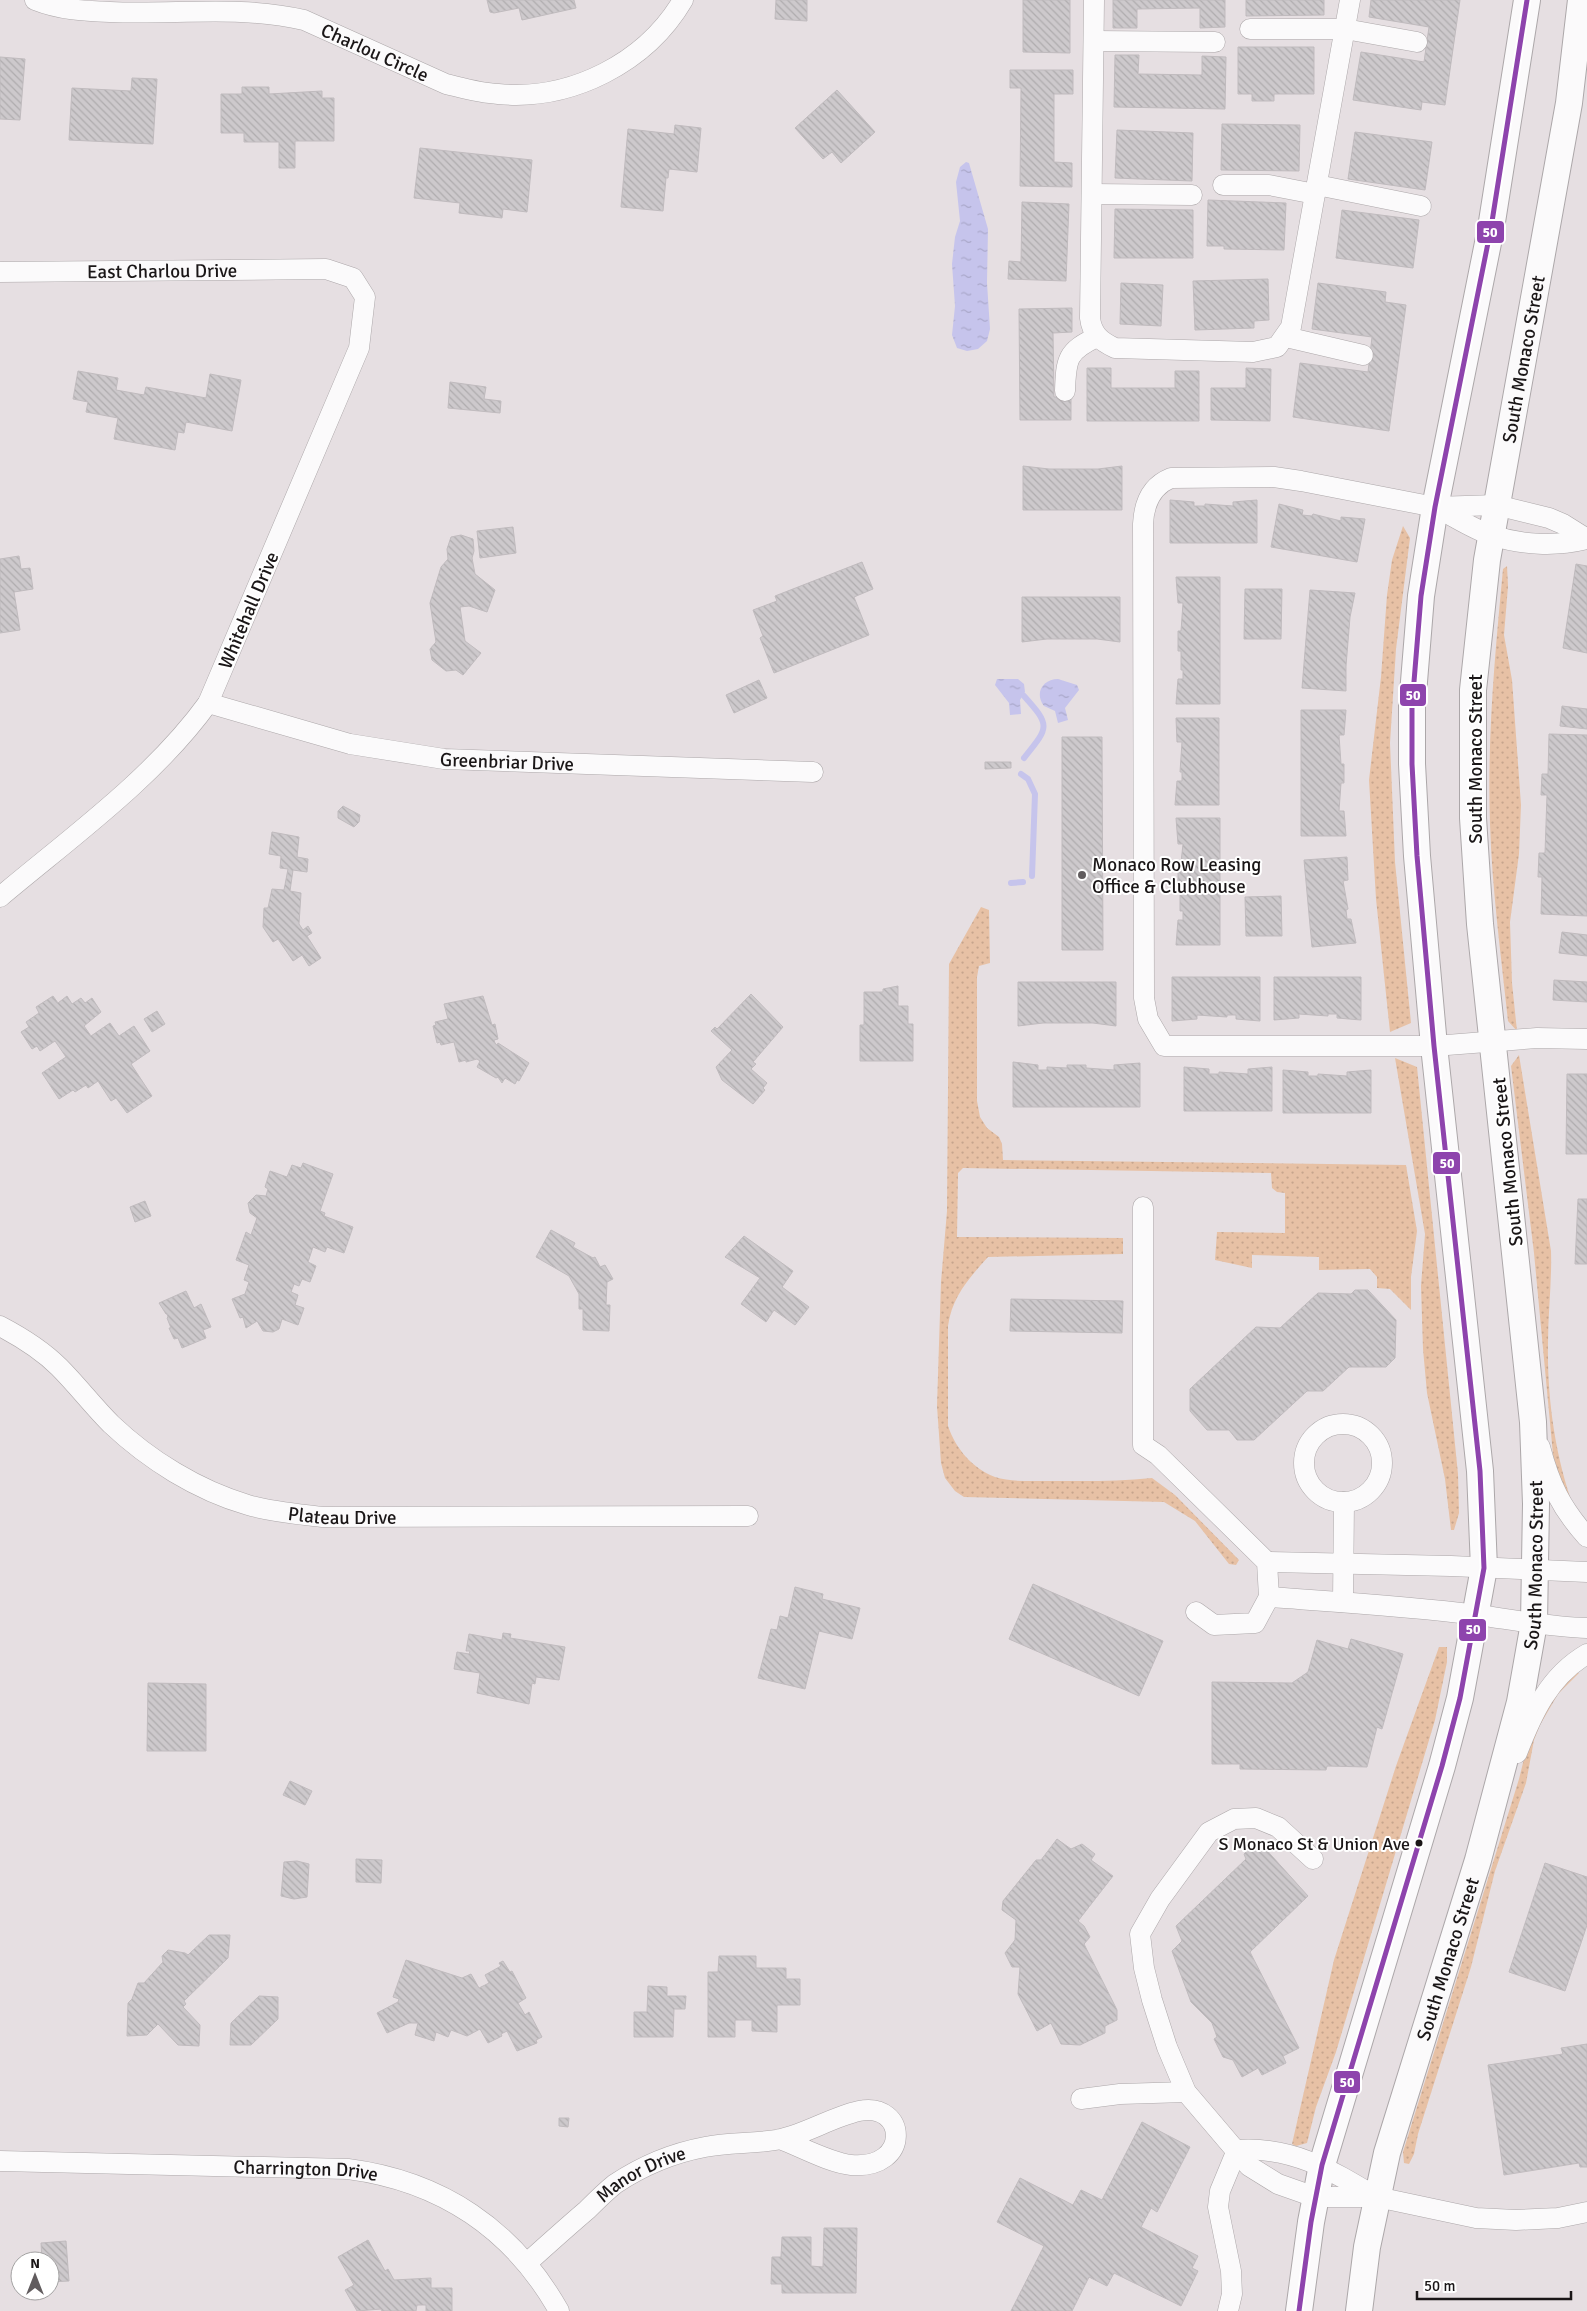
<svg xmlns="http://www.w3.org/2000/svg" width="1587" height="2311" font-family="Signika,sans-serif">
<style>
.grass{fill:url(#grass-dots)}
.water{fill:url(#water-ripples)}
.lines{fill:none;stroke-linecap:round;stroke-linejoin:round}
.stream{stroke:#c6c4ec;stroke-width:6}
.building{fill:url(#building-back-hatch);stroke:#c0bbbe}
.minor-casing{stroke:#aca7a9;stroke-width:21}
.major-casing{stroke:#aca7a9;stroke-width:28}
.minor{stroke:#fbfafb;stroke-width:20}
.major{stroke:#fbfafb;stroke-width:26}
.bus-1-casing{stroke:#fff;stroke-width:9}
.bus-1{stroke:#8e44ad;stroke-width:5}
.poi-dot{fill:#615c5e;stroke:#fff;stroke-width:2}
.bus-dot{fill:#1a1617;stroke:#fff;stroke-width:2}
.labels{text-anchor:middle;stroke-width:4;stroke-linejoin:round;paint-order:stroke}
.bus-label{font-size:18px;fill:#1a1617;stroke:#fff;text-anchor:end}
.street-label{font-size:19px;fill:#1a1617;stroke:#fff}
.poi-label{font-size:19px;fill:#1a1617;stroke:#fff;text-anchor:start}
.line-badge{stroke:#fff;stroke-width:2}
.badge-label{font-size:14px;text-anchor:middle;font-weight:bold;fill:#fff}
</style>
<defs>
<pattern id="grass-dots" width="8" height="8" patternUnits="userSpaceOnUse" patternTransform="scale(1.25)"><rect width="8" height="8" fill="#e7c1a5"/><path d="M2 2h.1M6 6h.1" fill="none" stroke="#c6a58d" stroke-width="1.8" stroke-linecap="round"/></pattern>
<pattern id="water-ripples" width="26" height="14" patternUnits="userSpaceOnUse" patternTransform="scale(1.25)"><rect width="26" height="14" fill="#c6c4ec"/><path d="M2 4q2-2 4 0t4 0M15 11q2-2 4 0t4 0" fill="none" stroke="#aaa8ca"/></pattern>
<pattern id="building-back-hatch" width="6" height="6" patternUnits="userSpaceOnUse" patternTransform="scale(1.25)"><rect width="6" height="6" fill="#cdc9cc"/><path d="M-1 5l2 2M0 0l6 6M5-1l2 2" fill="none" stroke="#afacae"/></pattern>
</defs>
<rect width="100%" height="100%" fill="#e6dfe2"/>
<path class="grass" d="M1403 526 1410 538 1396 649 1390 743 1395 862 1411 1023 1390 1032 1376 899 1369 780 1381 677 1387 595 1392 560Z
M1507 566 1508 586 1504 635 1512 680 1521 805 1519 854 1510 922 1512 983 1517 1031 1508 1021C1501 955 1492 889 1490 824 1487 738 1495 654 1503 569Z
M981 907 989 910 990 963 979 966 977 977V1101L980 1117 987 1128 999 1137 1002 1144 1003 1160 1406 1165 1417 1231 1411 1277V1310L1390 1289 1377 1288V1277L1370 1269 1319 1270V1257L1252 1255V1268L1215 1260 1217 1232 1285 1233V1193L1277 1192 1272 1188 1271 1173 963 1168 958 1173 957 1237 1123 1238V1254L988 1257C969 1278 952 1297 948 1326V1426C956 1449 972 1468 995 1477 1010 1482 1030 1481 1045 1481 1081 1481 1116 1482 1152 1478L1175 1495 1239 1560 1236 1565 1229 1564 1195 1521 1164 1502 964 1497 955 1491 945 1478 941 1463 937 1406 941 1282 947 1211 949 964Z
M1519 1055 1551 1251C1552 1282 1548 1312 1548 1343 1547 1398 1555 1456 1574 1508L1554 1465 1534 1253 1511 1066Z
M1395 1058 1417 1067 1458 1474 1459 1513 1454 1530H1451L1445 1479 1427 1393 1423 1349 1421 1286 1425 1234Z
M1439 1647H1447V1662L1435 1720 1336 2052 1316 2107 1307 2143 1296 2146 1292 2144 1334 1960 1396 1766Z
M1572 1672 1579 1673 1558 1694 1540 1725 1534 1740 1526 1783 1495 1871 1471 1967 1418 2134 1414 2154 1409 2164 1404 2163 1403 2152 1519 1779 1532 1727Z"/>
<path class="water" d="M966 162 969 163 988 229 987 283 990 329 987 341 978 349 967 351 957 348 952 335 955 306 952 264 955 237 960 221 956 182 960 167Z
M997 679H1018L1024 684 1025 692 1020 700 1021 714 1010 715 1009 703 995 685Z
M1058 679 1077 685 1079 690 1065 708 1068 720 1058 723 1055 711 1044 706C1034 693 1043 679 1058 679Z"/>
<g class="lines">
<path class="stream" d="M1024 696C1051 726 1049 727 1024 758
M1021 774 1028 779 1035 794 1032 876
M1011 883 1023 882"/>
</g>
<path class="building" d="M487 0H574L576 8 522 20 519 8 494 13 490 12Z
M776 0H807V21L775 19Z
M1023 0H1070V53L1023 52Z
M1113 0H1225V27L1200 28V8L1137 9V28H1113Z
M1246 0H1324V15L1246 16Z
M1371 0H1460L1445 105 1422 102 1421 110 1353 100 1361 52 1424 62 1429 27 1369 17Z
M1238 47H1314V94H1274V101H1252V94H1238Z
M1115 55H1139L1138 74 1202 75V56L1226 57 1225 109 1114 107Z
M0 57 25 59 20 120 0 119Z
M1010 70H1073V94H1054V162L1072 163V187L1020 186 1021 88H1010Z
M132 78 157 79 153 144 69 140 72 88 131 91Z
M242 87H269V94L322 91V98H334V141H295V168H279V142H244V133H221V94H242Z
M837 90 875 132 841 163 832 152 823 159 795 128Z
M1222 124 1300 125 1299 171 1221 170Z
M675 125 701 128 697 172 669 169 668 178H666L663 211 621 207 628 129 674 134Z
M1117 130 1193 133 1192 181 1115 178Z
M1355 132 1432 142 1425 190 1348 179Z
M420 148 532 160 527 212 503 209 502 218 459 213 460 203 414 198Z
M1208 200 1286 203 1284 250 1224 249V246H1207Z
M1022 202 1069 204 1066 281 1008 279 1009 261 1021 262Z
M1115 209 1193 210V258H1114Z
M1342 210 1419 220 1413 268 1336 258Z
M1268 279 1269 320 1254 321V328L1195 330 1193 281Z
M1121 283 1163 285 1161 326 1120 324Z
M1318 283 1386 292 1385 302 1406 305 1389 431 1293 417 1300 363 1368 372 1372 337 1312 329Z
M1072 308V332L1053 333 1054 397 1071 396V420H1020L1019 309Z
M1087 368H1111V388H1175V371H1199V421H1087Z
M1246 368 1271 369 1270 421 1211 420V388H1246Z
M78 371 118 378 116 390 144 395 146 387 206 398 210 374 241 380 232 431 186 422 184 433 178 432 175 450 114 439 118 418 86 412 88 402 73 399Z
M450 382 486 387 484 399 501 401 500 413 448 408Z
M1023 466 1049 469H1098L1122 466V510H1023Z
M1170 500 1194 502V506H1205V504L1233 506V502L1257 500V543H1170Z
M1279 504 1303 510 1302 515 1312 516 1313 514 1341 521V517L1365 519 1357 562 1271 547Z
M513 527 516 553 480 558 477 531Z
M461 535 473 539 474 551 472 558 475 574 495 590 487 612 469 606 460 607 465 641 481 653 463 675 456 670 446 671 432 660 430 649 436 642 430 603 441 567 448 559 447 549 451 537Z
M19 556 21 569 30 568 33 589 14 592 20 630 0 633V559Z
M862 562 873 589 854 597 869 635 774 673 760 638 763 636 753 610 777 601 775 596Z
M1576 564 1587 566V653L1563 648Z
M1176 577H1220V704H1176L1178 679H1183V670H1181V651H1178V631H1181L1183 603H1178Z
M1245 589H1282L1281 639H1244Z
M1310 590 1355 593 1350 617 1346 666V691L1302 688Z
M1022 597H1120V642L1097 639H1047L1022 642Z
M759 680 767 698 734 713 726 695Z
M1562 706 1587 709V729L1560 726Z
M1301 710H1346L1344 735H1339L1341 764H1344V783H1341L1339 811H1344L1346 836H1301Z
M1176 718H1219V805H1175L1177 781H1182V772H1180L1182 742H1177Z
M1549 734 1587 735V916L1541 914 1542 877H1538L1539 853H1545L1547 795H1541L1542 774H1548Z
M1062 737H1102L1103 950H1062Z
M985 762H1011V768L985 769Z
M343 806 360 815 359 822 354 827 338 818V811Z
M1176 818H1220V945H1176L1178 920H1183V911H1180V891H1178V872H1180L1183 844H1178Z
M272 832 299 837 297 857 308 859 307 872 293 870 290 891 301 893 299 924 303 930 308 926 312 933 307 936 321 958 309 966 302 955 293 961 278 939 273 942 263 927 264 908H268L272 889 284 890 288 869 280 868 281 856 269 854Z
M1347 857 1348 880 1343 881 1348 909 1346 910 1347 919H1351L1356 943 1312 947 1304 860Z
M1281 896 1282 936H1246L1245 897Z
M1562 932 1587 935V956L1559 953Z
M1172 977H1260V1021L1236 1019V1015H1227V1017L1197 1015V1019L1172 1021Z
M1274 977H1361V1020L1337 1018V1014H1328V1016L1299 1014V1018L1274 1020Z
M1554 980 1587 982V1002L1553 1000Z
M1018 982H1116V1026L1093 1023H1043L1018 1026Z
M898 986V1006H908V1024H913V1061H860V1025H864V992H883V989Z
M751 994 783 1027 753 1062 756 1064 751 1069 767 1083 763 1088 765 1090 753 1104 722 1080 716 1067 732 1050 711 1031 715 1027 717 1029Z
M53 996 58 1003 67 996 72 1004 81 998 85 1003 92 998 101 1012 84 1026 91 1036 110 1023 119 1036 134 1026 150 1051 131 1064 152 1096 127 1113 116 1098 111 1101 98 1081 88 1088 86 1085 75 1092 73 1090 59 1099 42 1073 66 1057 55 1041 40 1051 37 1046 32 1049 21 1032 29 1027 26 1022 39 1013 36 1007Z
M483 996 492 1025 495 1024 498 1039 494 1040 495 1043 497 1045 498 1043 529 1063 519 1081 517 1080 515 1084 505 1078 502 1083 498 1077 496 1078 477 1067 480 1061 477 1059 466 1062V1060L459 1062 454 1042 441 1045 440 1042 437 1043 433 1026 436 1025 435 1022 448 1019 444 1004Z
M157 1011 165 1024 152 1032 144 1019Z
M1013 1062 1038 1065V1070H1047V1067L1067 1068V1065H1086V1068L1114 1070V1065L1140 1063V1107H1013Z
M1184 1067 1209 1069V1074H1219V1072L1248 1074V1069L1272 1067V1111H1184Z
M1283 1070 1308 1072V1076H1318V1074L1347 1076V1072L1371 1070V1113H1283Z
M1567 1074H1587V1154H1566Z
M303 1163 333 1174 320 1211 325 1213 324 1216 353 1227 344 1253 327 1247 325 1252 313 1247 308 1262 316 1266 310 1282 302 1279 299 1286 294 1284 291 1292 298 1295 295 1305 304 1308 298 1325 282 1319 279 1329 273 1332 263 1331 257 1321 246 1328 243 1317 240 1318 232 1299 245 1294 249 1282 244 1280 249 1265 236 1260 246 1232 251 1235 257 1218 250 1213 248 1203 256 1195 266 1196 268 1189 265 1187 270 1171 287 1177 292 1165 301 1168Z
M1578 1199H1587V1264H1575Z
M145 1201 151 1216 135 1222 130 1207Z
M551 1230 575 1243 573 1247 593 1258 595 1257 600 1267 605 1265 613 1279 607 1282 606 1305H610L609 1331 583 1330V1309H579V1294L569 1276 536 1257Z
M744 1236 793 1271 782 1287 809 1307 795 1325 774 1310 766 1322 741 1304 760 1278 725 1257Z
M1355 1290H1368L1396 1320 1395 1358 1386 1367H1349L1323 1391H1307L1254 1440H1237L1229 1430H1207L1190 1411V1389L1256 1327 1280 1328 1318 1293 1351 1294Z
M186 1291 194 1308 201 1304 211 1327 203 1330 206 1338 182 1348 178 1338 174 1339 169 1328H171L167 1318 168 1317 167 1314H166L159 1303Z
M1011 1299 1123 1301 1122 1333 1010 1331Z
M1033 1584 1163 1641 1139 1696 1009 1639Z
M795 1587 823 1594 822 1599 860 1608 852 1639 819 1631 805 1689 758 1678 771 1629 777 1630 780 1616 788 1618Z
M503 1633 511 1634 510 1638 565 1647 559 1680 536 1677 535 1684 532 1683 529 1704 477 1693 480 1673 454 1669 457 1652 469 1654 470 1651H466L469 1634 502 1640Z
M1351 1639 1403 1654 1382 1729 1377 1727 1367 1767 1327 1766 1326 1770 1240 1769V1764H1212V1682L1292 1683 1308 1672 1317 1640 1348 1649Z
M148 1683 206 1684V1751H147Z
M290 1781 312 1791 305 1805 283 1795Z
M1057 1839 1071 1849 1082 1844 1095 1854 1091 1860 1113 1876 1078 1921 1084 1926 1090 1937 1084 1944 1117 2010V2020L1105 2026V2033L1080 2045 1061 2044 1051 2023 1037 2031 1018 1994 1020 1967H1012L1005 1953 1015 1940 1016 1920 1002 1910 1003 1901 1036 1860H1041Z
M1262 1845 1308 1896 1250 1952 1299 2048 1283 2056 1286 2063 1262 2075 1258 2068 1242 2077 1233 2060 1223 2057 1214 2039 1217 2037 1212 2023 1191 2002 1172 1951 1182 1941 1176 1926 1246 1859 1244 1854 1249 1849Z
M356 1859 382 1860 381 1883 356 1882Z
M297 1861 309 1864 307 1897 294 1899 281 1896 284 1862Z
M1545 1863 1587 1877V1925L1565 1991 1509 1972Z
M209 1935H230L228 1958 184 2001 186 2004 183 2007 200 2025 199 2046 178 2045 158 2024 147 2035 127 2036 128 2003 132 1999 138 1983H144L163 1962 162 1956 168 1950 185 1953 188 1955Z
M719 1956H756V1968H786V1979H800V2005H777V2032L752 2031V2020H735V2037H708V1972H718Z
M406 1960 462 1978 471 1974 479 1988 489 1983 485 1975 501 1966 499 1963 503 1961 510 1972 512 1971 526 1998 518 2003 525 2015 529 2012 542 2037 536 2040 537 2043 517 2051 507 2031 501 2034 502 2036 488 2043 480 2029 467 2036 451 2030 448 2037 436 2032 434 2041 415 2035 418 2023H409L387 2033 377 2013 398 2002 399 1999 393 1997Z
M648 1986 667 1987V1996H686L685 2009H674L673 2037H634V2012H647Z
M259 1996 278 1997V2019L251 2045H230L231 2023Z
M1587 2044V2167H1580L1579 2163 1504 2175 1488 2065 1563 2054 1561 2048Z
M559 2118H569L568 2127 559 2126Z
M1142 2122 1190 2147 1157 2212 1151 2208 1141 2227 1198 2256 1192 2268 1198 2271 1181 2306 1114 2273 1107 2286 1089 2277 1072 2311H1011L1044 2246 997 2222 1020 2178 1073 2205 1081 2190 1102 2200Z
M824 2228H857L856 2293H782V2284H771L772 2257H781L782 2237H811V2266L823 2267Z
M368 2240 385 2271 388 2269 394 2280 431 2278V2288H452V2311H426V2305H417L416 2311H382L381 2309 357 2311 345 2290 354 2285 338 2257Z
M66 2241 69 2281 50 2282V2261H42L41 2243Z"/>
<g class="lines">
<defs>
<g id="minor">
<path id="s1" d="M35 0C60 10 84 11 110 12 174 15 241 5 304 20L446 84C463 88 480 93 498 94 571 101 646 63 683 0"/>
<path d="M1094 0 1090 318C1092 334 1100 341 1115 348L1253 352 1277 347 1291 327 1350 0"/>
<path d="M1250 29H1345L1417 42"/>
<path d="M1094 41 1215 42"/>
<path d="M1223 185H1269L1315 194"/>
<path d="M1317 185 1421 206"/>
<path d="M1092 194 1192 195"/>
<path id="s2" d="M0 272 326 269 353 278 365 297 359 348 208 703C154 778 70 838 0 897"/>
<path d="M1286 337 1363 355"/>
<path d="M1065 391C1066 359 1067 351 1097 337"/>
<path d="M1439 509C1455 517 1473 529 1491 535 1521 545 1556 547 1587 539"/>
<path d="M1587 539 1563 524 1549 518 1496 505 1435 507 1301 481 1274 477 1171 478C1151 486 1144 504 1143 524L1144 998 1148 1019 1164 1046H1434L1537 1038 1587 1039"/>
<path id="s3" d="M208 703 350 744 444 759 813 772"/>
<path d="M1143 1207V1445L1158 1455 1267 1562 1269 1597 1255 1623 1214 1625 1196 1612"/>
<path id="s4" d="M0 1326C21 1337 43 1351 59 1367 77 1385 93 1406 111 1424 149 1460 197 1490 248 1505 272 1512 298 1514 323 1517L748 1516"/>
<circle cx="1343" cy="1463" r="39"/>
<path d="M1540 1447C1550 1485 1561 1508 1587 1537"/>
<path d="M1267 1562 1451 1566 1587 1572"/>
<path d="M1269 1597C1339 1602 1409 1606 1478 1615 1514 1620 1550 1627 1587 1628"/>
<path d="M1343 1602 1344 1502"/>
<path d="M1517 1753C1532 1714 1549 1676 1587 1654"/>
<path d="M1313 1859 1278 1827 1256 1818 1234 1819 1209 1832 1160 1899 1140 1934 1144 1968 1152 2000 1167 2047 1186 2092 1249 2166 1278 2184 1315 2197H1377L1476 2218 1516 2220 1558 2218 1587 2212"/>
<path d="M1081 2099 1120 2094 1186 2092"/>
<path d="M1237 2150C1292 2146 1331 2170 1376 2197"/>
<path id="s5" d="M0 2161 348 2169C441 2181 513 2229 559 2311"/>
<path id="s6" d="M527 2263C547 2245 567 2227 587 2210 596 2201 605 2192 615 2184 642 2166 673 2153 705 2147 729 2142 758 2144 781 2139 808 2133 832 2117 859 2111 907 2101 912 2170 851 2165 830 2163 801 2147 780 2139"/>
<path d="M1228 2311 1232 2294 1231 2271 1218 2207 1220 2191 1237 2150"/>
</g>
<g id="major">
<path d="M1299 2311 1311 2222 1322 2165 1442 1766 1460 1698 1484 1568 1480 1471 1434 1046 1417 856 1412 764V706L1421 596 1435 507 1491 228 1527 0"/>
<path id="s7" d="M1359 2311 1367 2247 1387 2153 1478 1860 1520 1702 1534 1623 1536 1504 1533 1422 1480 924 1473 818V690L1487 560 1569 103 1581 0"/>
</g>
</defs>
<use href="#minor" class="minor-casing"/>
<use href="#major" class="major-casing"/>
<use href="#minor" class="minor"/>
<use href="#major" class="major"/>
<defs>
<path id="bus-1" d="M1299 2311 1311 2222 1322 2165 1442 1766 1460 1698 1484 1568 1480 1471 1434 1046 1417 856 1412 764V706L1421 596 1435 507 1491 228 1527 0"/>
</defs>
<use href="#bus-1" class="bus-1-casing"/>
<use href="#bus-1" class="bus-1"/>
</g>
<circle class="poi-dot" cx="1082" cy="875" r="5"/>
<circle class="bus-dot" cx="1419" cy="1843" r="4.5"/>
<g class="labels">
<g class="bus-label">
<text x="1410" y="1850">S Monaco St &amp; Union Ave</text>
</g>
<g class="street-label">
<text dy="7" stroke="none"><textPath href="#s1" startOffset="349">Charlou Circle</textPath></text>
<text dy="7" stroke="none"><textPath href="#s2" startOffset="162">East Charlou Drive</textPath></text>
<text dy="7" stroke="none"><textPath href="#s7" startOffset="1982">South Monaco Street</textPath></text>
<text transform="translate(248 610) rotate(-67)" y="7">Whitehall Drive</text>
<text transform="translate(1475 759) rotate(-90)" y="7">South Monaco Street</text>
<text dy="7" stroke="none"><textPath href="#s3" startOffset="306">Greenbriar Drive</textPath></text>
<text transform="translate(1507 1162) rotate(-96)" y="7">South Monaco Street</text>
<text dy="7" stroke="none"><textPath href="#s4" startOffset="405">Plateau Drive</textPath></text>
<text dy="7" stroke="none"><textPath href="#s7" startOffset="769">South Monaco Street</textPath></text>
<text dy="7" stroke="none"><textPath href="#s7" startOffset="364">South Monaco Street</textPath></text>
<text dy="7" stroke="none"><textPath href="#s5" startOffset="306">Charrington Drive</textPath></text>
<text dy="7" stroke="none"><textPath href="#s6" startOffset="146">Manor Drive</textPath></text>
</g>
<g class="poi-label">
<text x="1092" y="871">Monaco Row Leasing<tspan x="1092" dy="22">Office &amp; Clubhouse</tspan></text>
</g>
</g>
<g class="line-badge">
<rect x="1476" y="220" width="29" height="24" rx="5" fill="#8e44ad"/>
<rect x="1399" y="683" width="28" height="24" rx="5" fill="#8e44ad"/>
<rect x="1432" y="1151" width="29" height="24" rx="5" fill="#8e44ad"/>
<rect x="1458" y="1618" width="29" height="24" rx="5" fill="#8e44ad"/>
<rect x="1333" y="2070" width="28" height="24" rx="5" fill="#8e44ad"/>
</g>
<g class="badge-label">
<text x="1490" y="237">50</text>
<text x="1413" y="700">50</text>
<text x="1447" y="1168">50</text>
<text x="1473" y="1634">50</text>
<text x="1347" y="2087">50</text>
</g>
<g transform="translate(35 2276)"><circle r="24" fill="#ffffff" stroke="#a3a2a2"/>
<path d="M0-4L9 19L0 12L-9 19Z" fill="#615c5e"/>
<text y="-8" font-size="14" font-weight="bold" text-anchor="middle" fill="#1a1617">N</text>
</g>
<path d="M1417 2291v8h154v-8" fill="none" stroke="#1a1617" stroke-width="2.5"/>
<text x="1424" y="2291" font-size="15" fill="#1a1617" stroke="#ffffff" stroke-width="4" paint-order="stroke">50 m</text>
</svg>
